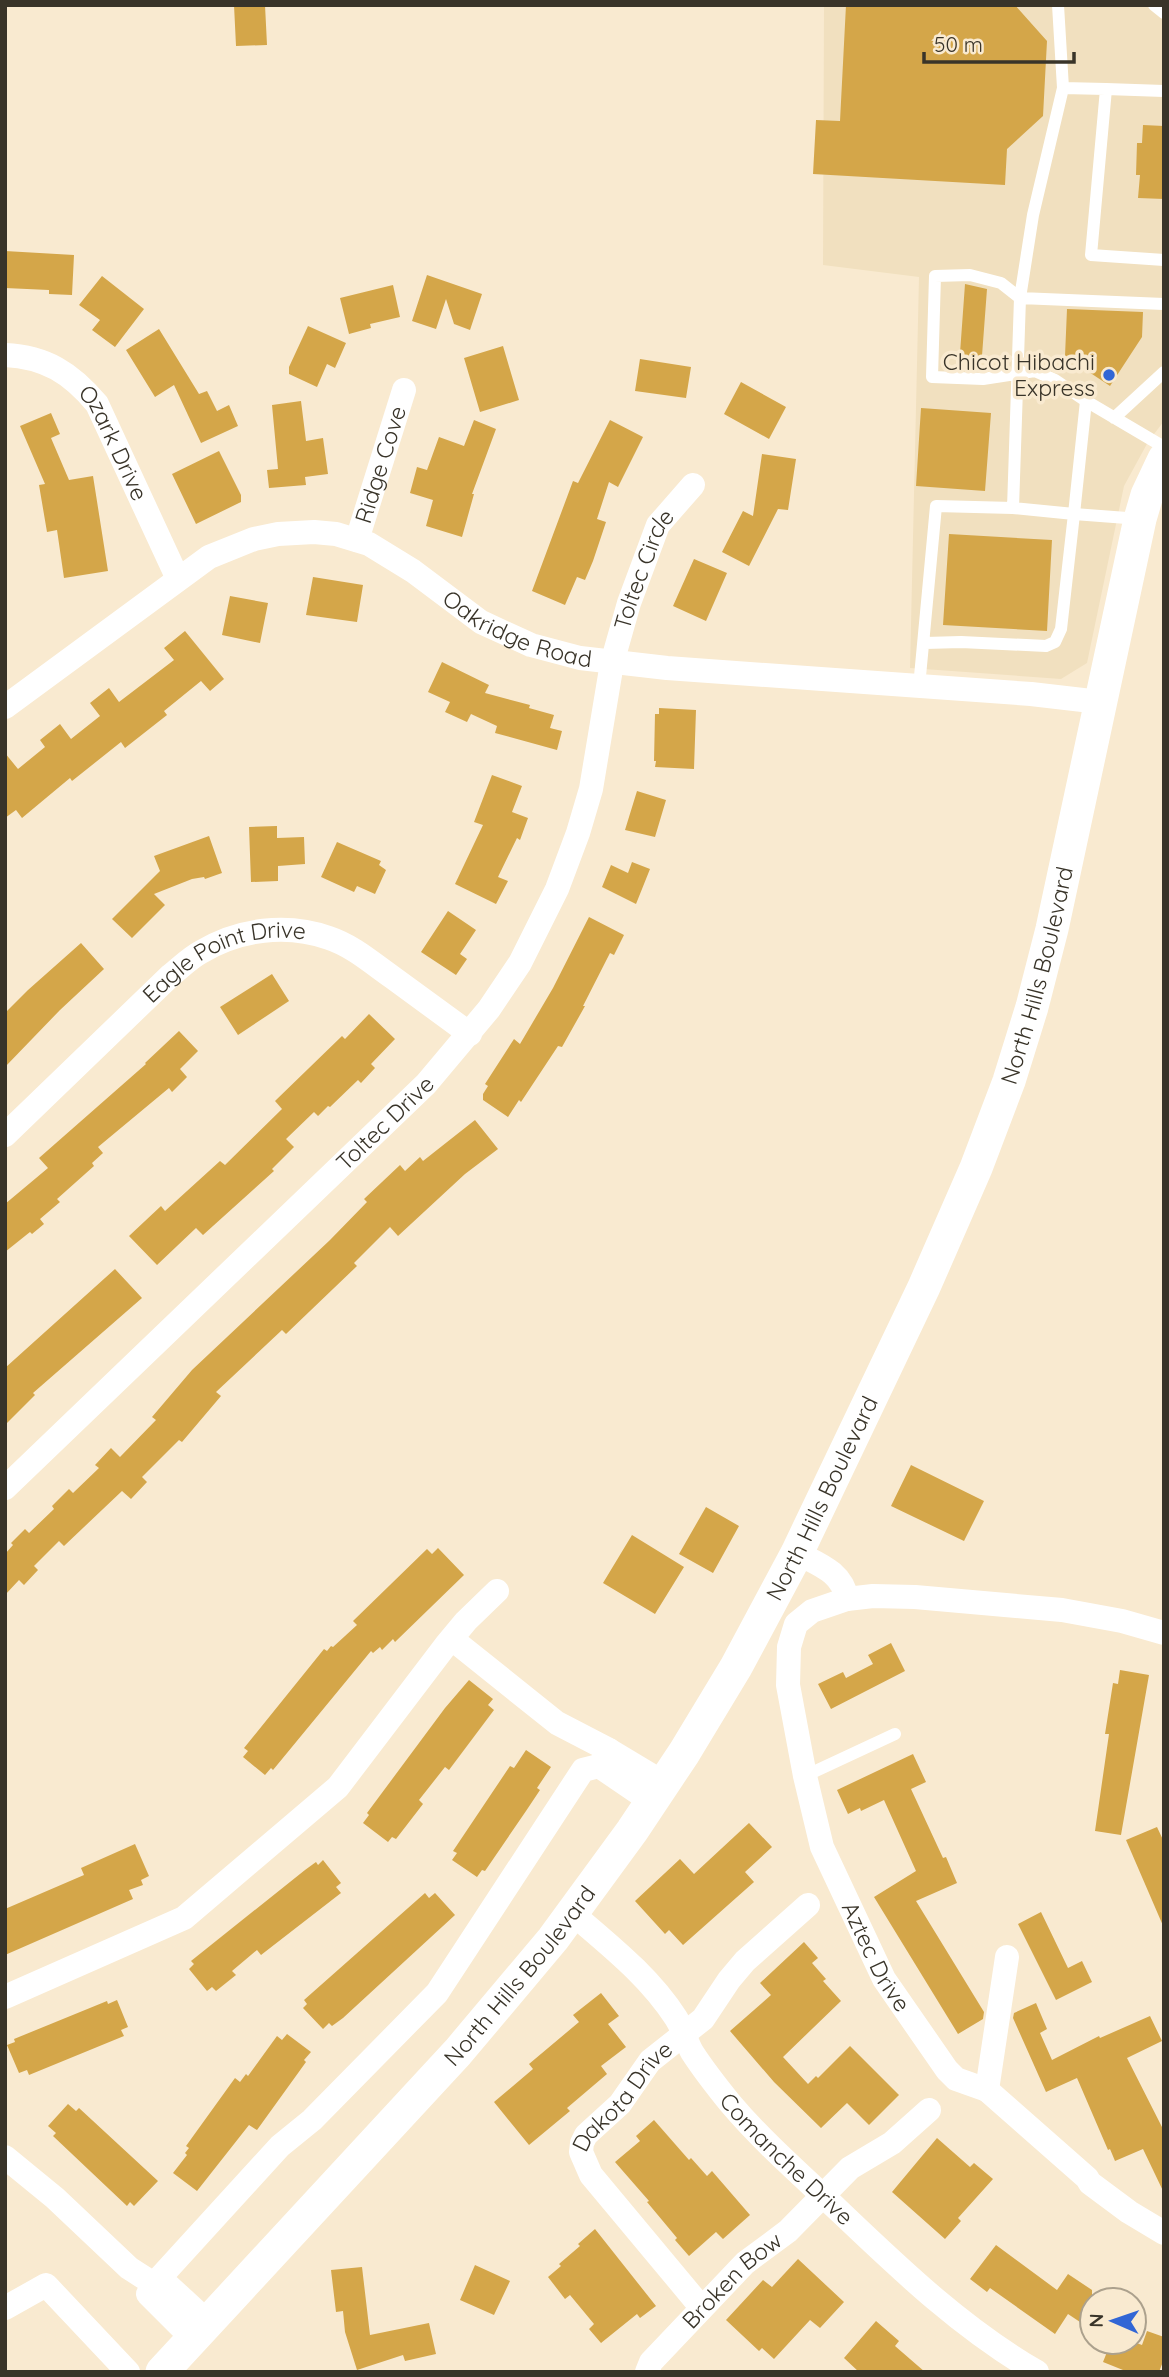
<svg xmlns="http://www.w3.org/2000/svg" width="1169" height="2377" font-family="Quicksand,sans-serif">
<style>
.built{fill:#f1e0bf}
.building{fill:#d4a649}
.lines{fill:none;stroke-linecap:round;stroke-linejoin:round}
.lane{stroke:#fff;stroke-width:12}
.street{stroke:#fff;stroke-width:24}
.secondary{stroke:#fff;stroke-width:33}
.poi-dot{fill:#3266d5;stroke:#f9ead0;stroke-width:2.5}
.labels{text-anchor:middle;stroke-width:7;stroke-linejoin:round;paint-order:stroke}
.poi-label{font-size:23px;fill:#393429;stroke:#f9ead0;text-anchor:end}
.street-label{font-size:23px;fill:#393429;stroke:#f9ead0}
</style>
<rect width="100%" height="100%" fill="#f9ead0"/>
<path class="built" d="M824 5H1164V421L1148 442 1124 486 1087 663 1061 679 910 668 919 277 823 265Z"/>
<path class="building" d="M234 5H265L267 45 236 46Z
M846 5H1015L1047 41 1043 116 1007 149 1005 185 813 174 816 120 840 121Z
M1143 125 1164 126V199L1138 198 1140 175H1136L1137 143H1142Z
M5 251 74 255 72 295 49 294V290L5 288Z
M427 275 482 294 470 330 454 324 446 299 436 329 412 321Z
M102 276 144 309 115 347 92 330 100 320 79 305Z
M965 284 987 289 981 369 959 367Z
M393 285 400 317 370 324 371 328 349 334 340 298Z
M1067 309 1143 312 1142 337 1110 386 1065 356Z
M308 326 346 343 335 368 327 364 317 387 289 374V367Z
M159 329 199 394 207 391 217 411 229 405 238 426 201 443 174 385 155 397 126 350Z
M503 346 519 400 480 412 464 358Z
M640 359 691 367 686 398 635 391Z
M741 382 786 407 769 439 724 414Z
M301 401 306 441 323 438 328 474 305 477 306 485 269 488 267 470 278 469 272 405Z
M921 408 991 413 985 491 916 486Z
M51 413 60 434 51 438 69 480 93 476 108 571 64 578 57 530 47 532 39 485 45 484 20 426Z
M474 420 496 429 472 494H474L462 537 426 526 433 500 410 493 417 467 427 470 439 437 464 446Z
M610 420 643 437 618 487 609 482 597 519 606 522 593 561 585 580 577 577 565 605 532 591 573 481 578 483Z
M219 451 241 495V502L196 524 172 474Z
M762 454 796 459 788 510 778 509 749 566 722 552 743 511 753 516Z
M949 534 1052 540 1047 631 943 625Z
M694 559 727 573 706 621 673 606Z
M313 577 363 585 357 622 306 615Z
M230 596 268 603 260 643 222 635Z
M185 631 224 679 210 691 201 681 164 711 167 715 125 748 121 742 72 781 70 778 22 818 16 810 5 818V753L18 769 45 747 40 740 60 724 71 739 100 716 90 703 109 688 119 702 174 660 164 648Z
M442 662 489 685 485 693 530 705 529 708 554 715 550 728 562 731 557 750 495 733 497 726 471 714 467 722 445 712 450 702 428 692Z
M659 708 696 710 694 769 655 767 656 761H654L655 714H659Z
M492 775 522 786 512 812 528 818 520 840 517 838 498 877 508 881 496 904 455 884 483 825 474 822Z
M637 791 666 800 655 837 625 830Z
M277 826V838L304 837 305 864 278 866V881L251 882 249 827Z
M209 836 222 873 205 879 204 877 192 879 154 894 165 905 132 938 112 919 160 871 154 856Z
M337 842 381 861 379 865 386 870 375 894 357 886 354 892 321 877Z
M632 862 650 869 636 904 602 887 611 865 628 873Z
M448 911 476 930 460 954 467 959 456 975 421 952Z
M589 917 624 935 614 955 610 953 583 1006H585L562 1047 558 1046 521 1102 519 1100 508 1117 483 1100V1094L488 1086 485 1084 514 1039 520 1044 553 988Z
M81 943 104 969 60 1010 5 1067V1013L28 990Z
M272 974 289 1001 238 1035 220 1007Z
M369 1014 395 1039 371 1064 375 1068 361 1083 358 1080 330 1107 328 1106 318 1116 314 1112 286 1139 294 1147 272 1169 274 1171 203 1235 196 1228 157 1265 129 1236 161 1206 165 1211 220 1161 225 1165 282 1109 275 1101 342 1036 345 1039Z
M179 1031 198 1051 180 1069 187 1077 172 1092 169 1088 98 1147 103 1153 92 1163 94 1166 57 1199 60 1202 40 1219 44 1224 32 1234 30 1232 5 1252V1204L48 1168 39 1158 146 1064 145 1063Z
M475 1120 498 1149 465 1174 398 1236 390 1227 354 1263 357 1266 286 1334 282 1330 216 1392 221 1396 182 1442 179 1440 142 1477 147 1482 131 1499 122 1491 64 1546 59 1541 34 1566 38 1570 24 1585 19 1580 5 1595V1554L13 1545 11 1543 25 1529 29 1533 54 1509 52 1506 69 1489 73 1493 99 1468 95 1465 111 1448 120 1457 156 1420 152 1417 192 1370 330 1240 367 1202 364 1199 400 1165 405 1171 420 1157 423 1161Z
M115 1269 142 1298 33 1393 35 1395 5 1425V1368Z
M911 1465 984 1501 964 1541 891 1506Z
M706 1507 739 1526 713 1573 679 1554Z
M632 1535 684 1567 655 1614 603 1583Z
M438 1548 464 1575 395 1642 393 1639 382 1650 380 1647 373 1653 371 1651 273 1770 271 1768 265 1775 243 1757 248 1751 244 1748 324 1649 327 1651 331 1646 333 1647 357 1625 353 1621 427 1549 432 1554Z
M891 1643 905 1671 831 1709 818 1684 843 1672 846 1678 873 1664 868 1655Z
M1120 1670 1149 1675 1121 1835 1095 1831 1109 1734H1105L1113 1683 1118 1684Z
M469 1680 493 1699 488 1705 494 1710 449 1770 445 1767 419 1800 423 1804 396 1839 392 1837 388 1842 363 1823 369 1815 367 1813 445 1708Z
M526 1750 551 1767 537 1788 540 1790 526 1811 485 1871 482 1870 477 1877 452 1860 457 1853 453 1851 510 1766 514 1768Z
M913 1754 926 1782 911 1789 943 1858 946 1857 957 1883 916 1901 984 2012 983 2019 958 2034 874 1897 916 1871 884 1800 861 1811 860 1808 848 1814 837 1790Z
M749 1823 772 1847 745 1872 754 1882 683 1945 669 1930 665 1934 635 1901 680 1859 694 1874Z
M1157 1827 1164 1842V1928L1126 1840Z
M135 1844 149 1876 141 1880 143 1885 129 1890 133 1899 5 1955V1909L84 1875 81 1868Z
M323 1860 341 1883 336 1887 341 1893 261 1955 257 1950 232 1971 236 1975 216 1991 212 1987 207 1991 189 1969 194 1964 191 1961 305 1870 316 1862 318 1865Z
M425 1893 429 1898 435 1893 455 1915 343 2018 332 2026 329 2023 323 2029 303 2008 307 2004 304 2000Z
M1041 1912 1068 1968 1082 1961 1092 1982 1056 2000 1018 1924Z
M804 1942 818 1958 812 1963 826 1979 823 1981 841 2001 783 2057 808 2084 816 2076 818 2078 850 2046 899 2095 869 2125 847 2103 821 2128 774 2082 730 2031 771 1995 760 1983Z
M601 1993 619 2016 608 2024 626 2047 601 2066 607 2074 567 2108 570 2111 529 2145 494 2102 533 2069 529 2064 579 2022 573 2015Z
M117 2000 128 2027 121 2030 124 2036 29 2075 27 2070 19 2073 7 2045 15 2042 14 2039 107 2001 108 2004Z
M1036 2003 1047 2029 1040 2033 1052 2060 1099 2036 1100 2038 1150 2016 1162 2041 1127 2058 1164 2131V2193L1143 2149 1115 2161 1110 2149 1108 2150 1077 2078 1046 2092 1013 2018 1014 2013Z
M287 2034 311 2052 304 2060 306 2062 257 2130 249 2125 197 2191 173 2173 187 2155 185 2153 189 2148 186 2146 235 2078 240 2082 246 2074 248 2076 277 2036 282 2040Z
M68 2104 76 2111 79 2108 158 2181 134 2206 130 2202 127 2206 53 2136 56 2133 48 2126Z
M654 2120 689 2160 691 2158 707 2176 712 2171 750 2215 723 2239 716 2232 689 2256 675 2240 677 2238 647 2202 649 2201 615 2162 640 2141 636 2136Z
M937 2138 970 2167 974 2163 993 2179 958 2218 961 2221 945 2239 892 2192Z
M595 2229 656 2306 640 2318 637 2314 601 2343 589 2329 594 2324 570 2295 565 2299 548 2277 561 2266 559 2264 580 2246 578 2244Z
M996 2245 1057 2290 1068 2274 1092 2290V2330L1068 2314 1055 2334 990 2288 987 2292 970 2279Z
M798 2259 844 2302 820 2328 810 2320 774 2359 762 2348 759 2351 726 2320 763 2280 772 2287Z
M475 2265 510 2281 494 2315 460 2300Z
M362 2267 370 2335 429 2323 436 2354 405 2361 403 2355 357 2370 345 2332 343 2311 336 2312 331 2270Z
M876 2321 899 2341 895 2346 925 2372H859L844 2358Z
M1147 2331 1164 2337V2359L1159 2372H1128L1103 2362 1111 2342H1134L1142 2345Z"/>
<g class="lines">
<path class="lane" d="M1058 5 1063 88 1106 89
M1154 5 1164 13
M1164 91 1106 89 1091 255 1164 260
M1164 304 1020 298 1001 283 970 275 935 276 932 377 983 379 1035 371 1055 380 1086 401 1164 447
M1086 401 1074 514 1140 519
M1114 418 1164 372
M925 643 961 642 1046 646 1055 642 1061 629 1074 514 1013 508
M919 687 936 506 1013 508 1020 298 1033 215 1063 88
M805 1776 895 1734"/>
<g class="street">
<path id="s1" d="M5 355C46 357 71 373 97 404L178 579"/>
<path id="s2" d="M357 540 404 390"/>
<path id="s3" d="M5 707 209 557 254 539 278 534 314 532 336 534 369 544 413 571 481 622 531 645 580 658 667 668 1031 694 1100 702"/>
<path id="s4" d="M5 1135 171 975C181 967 190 958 201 952 239 929 287 923 329 938 353 946 372 963 392 977 418 996 444 1015 470 1034"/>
<path id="s5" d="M5 1488 426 1084 489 1009 520 963 557 889 578 833 591 789 612 663 629 603 658 525 693 485"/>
<path d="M797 1553C820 1565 842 1572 847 1599"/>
<path id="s6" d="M1164 1633 1122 1621 1062 1610 915 1597 873 1596 847 1599 812 1611 796 1624 789 1647 788 1685 805 1776 822 1847 884 1979 947 2070 956 2079 987 2090 1087 2178 1090 2183 1129 2212 1164 2233"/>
<path d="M609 1750 664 1783"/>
<path d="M599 1766 652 1802"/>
<path id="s7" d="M572 1913C609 1945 649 1976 676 2018 683 2029 686 2041 692 2052 703 2069 717 2087 730 2103 762 2141 800 2174 836 2208 899 2268 961 2328 1037 2372"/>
<path d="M5 1997 184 1918 338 1787 446 1645 466 1621 497 1591"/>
<path d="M987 2090 1007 1957"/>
<path d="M5 2157 55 2198 129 2268 154 2284 280 2146 312 2120 437 1993 583 1770 599 1766 609 1750 557 1723 452 1639"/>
<path d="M160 2278 208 2322"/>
<path d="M154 2284 148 2294 193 2339"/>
<path id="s8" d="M701 2307 591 2175 581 2152 582 2143 586 2135 620 2104 650 2061 703 2019 729 1980 745 1961 808 1905"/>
<path d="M5 2308 46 2285 128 2372"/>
<path id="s9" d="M647 2372 651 2362 745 2263 788 2231 850 2168 892 2143 929 2110"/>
</g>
<path class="secondary" id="s10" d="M162 2372 458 2052 553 1939 632 1831 684 1753 736 1667 797 1553 924 1287 976 1168 1009 1081 1032 1007 1052 929 1140 519 1147 495 1164 459"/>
</g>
<circle class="poi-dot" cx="1109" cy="375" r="7"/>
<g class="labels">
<g class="poi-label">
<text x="1095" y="370">Chicot Hibachi<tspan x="1095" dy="26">Express</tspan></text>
</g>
<g class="street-label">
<text dy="8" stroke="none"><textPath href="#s1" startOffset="150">Ozark Drive</textPath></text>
<text dy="8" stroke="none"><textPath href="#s2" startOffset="79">Ridge Cove</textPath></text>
<text dy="8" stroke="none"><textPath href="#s5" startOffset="1152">Toltec Circle</textPath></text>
<text dy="8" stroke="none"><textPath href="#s3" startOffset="592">Oakridge Road</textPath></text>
<text dy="8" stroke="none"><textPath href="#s4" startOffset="287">Eagle Point Drive</textPath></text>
<text dy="8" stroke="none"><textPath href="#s10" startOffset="1668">North Hills Boulevard</textPath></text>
<text dy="8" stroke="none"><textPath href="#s5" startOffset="527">Toltec Drive</textPath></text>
<text dy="8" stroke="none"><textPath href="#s10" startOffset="1101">North Hills Boulevard</textPath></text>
<text dy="8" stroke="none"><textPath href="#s6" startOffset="728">Aztec Drive</textPath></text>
<text dy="8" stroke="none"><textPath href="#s10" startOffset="534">North Hills Boulevard</textPath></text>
<text dy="8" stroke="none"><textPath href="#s8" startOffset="268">Dakota Drive</textPath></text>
<text dy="8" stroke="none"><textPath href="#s7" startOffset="329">Comanche Drive</textPath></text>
<text dy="8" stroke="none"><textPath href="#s9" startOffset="126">Broken Bow</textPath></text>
</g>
</g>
<rect width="1169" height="2377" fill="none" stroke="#393429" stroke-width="14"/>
<g transform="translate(1113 2321) rotate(272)"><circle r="33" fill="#f9ead0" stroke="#aca18d" stroke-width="2"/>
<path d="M0-5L12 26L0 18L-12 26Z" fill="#3266d5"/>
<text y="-10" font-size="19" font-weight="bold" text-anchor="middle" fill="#393429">N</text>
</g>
<path d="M924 52v10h150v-10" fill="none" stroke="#393429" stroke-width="3.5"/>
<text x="934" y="52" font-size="21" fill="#393429" stroke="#f9ead0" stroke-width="5" paint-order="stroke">50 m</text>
</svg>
